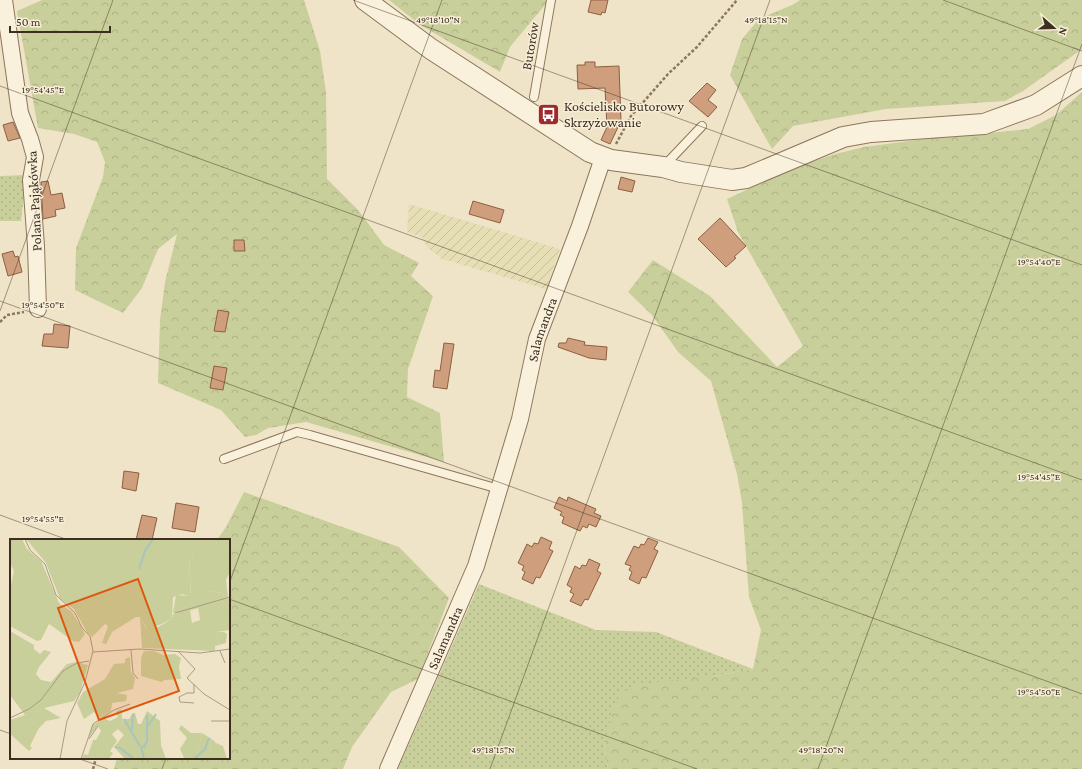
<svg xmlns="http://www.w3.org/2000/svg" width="1082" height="769" font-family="'Crimson Pro',serif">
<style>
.farmland{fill:url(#farmland-furrows)}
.grass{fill:url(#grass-dots)}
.forest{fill:url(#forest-crowns)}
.building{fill:#cf9f7d;stroke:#8d5f41}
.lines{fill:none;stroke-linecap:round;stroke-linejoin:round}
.service-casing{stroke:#8d765c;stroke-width:10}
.minor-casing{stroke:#8d765c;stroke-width:18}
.tertiary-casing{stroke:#8d765c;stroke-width:22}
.path{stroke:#8d765c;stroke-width:2.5;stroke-dasharray:3 2;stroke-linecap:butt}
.service{stroke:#faf1dc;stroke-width:8}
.minor{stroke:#faf1dc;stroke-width:16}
.tertiary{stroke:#faf1dc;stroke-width:20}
.ticks{fill:none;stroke:#3d2e20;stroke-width:1;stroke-opacity:0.45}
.labels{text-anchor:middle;stroke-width:3;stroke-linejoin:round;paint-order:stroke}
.street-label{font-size:14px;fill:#3d2e20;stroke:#f7eed8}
.poi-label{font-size:14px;fill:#3d2e20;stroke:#f7eed8;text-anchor:start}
.inset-river{fill:none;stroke:#a9c4bc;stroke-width:2}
.inset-road{fill:none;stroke:#a89b85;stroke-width:1}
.view{fill:#df570d;fill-opacity:0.15;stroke:#df570d;stroke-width:2}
.inset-edge{fill:none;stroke:#3d2e20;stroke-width:2}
.ticks-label{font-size:10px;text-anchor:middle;fill:#3d2e20;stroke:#f7eed8;stroke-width:3;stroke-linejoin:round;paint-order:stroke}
</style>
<defs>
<pattern id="farmland-furrows" width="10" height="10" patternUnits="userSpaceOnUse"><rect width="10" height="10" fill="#e6deb5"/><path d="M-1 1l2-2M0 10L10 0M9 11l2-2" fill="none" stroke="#c6bf9b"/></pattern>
<pattern id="grass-dots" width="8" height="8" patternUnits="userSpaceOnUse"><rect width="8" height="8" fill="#c9cf9b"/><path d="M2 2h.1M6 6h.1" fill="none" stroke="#aeb285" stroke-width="1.8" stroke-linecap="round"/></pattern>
<pattern id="forest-crowns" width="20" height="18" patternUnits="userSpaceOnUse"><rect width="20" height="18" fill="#c9cf9b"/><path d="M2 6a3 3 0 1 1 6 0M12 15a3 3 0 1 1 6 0" fill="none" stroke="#aeb285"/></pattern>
</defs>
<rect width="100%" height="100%" fill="#f0e4c8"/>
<path class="farmland" d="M409 204 560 249 546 289 442 259 427 247 422 237 407 232Z"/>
<path class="grass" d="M26 175 21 221H0V176Z
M479 584 596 630 656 632 753 669 713 676 604 742 608 769H398Z"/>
<path class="forest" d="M42 0H304L320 51 326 92 327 179 359 211 384 245 419 263 411 276 433 296 408 369 407 397 440 413 444 462 306 422 268 428 256 435 245 437 221 410 158 383 160 320 165 282 177 234 158 249 142 288 123 313 75 290 76 248 103 177 105 162 97 142 74 134 38 128 17 11Z
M389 0H549L510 47 500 72 419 24Z
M800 0H1082V49L1023 91 1005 101 886 109 793 126 772 149 730 75 742 39 759 19 792 5Z
M1082 92V769H608L604 743 618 694 640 684 713 676 753 669 761 630 749 597 742 503 737 474 711 381 678 352 652 315 628 292 653 260 710 296 777 367 803 346 738 232 727 199 791 169 835 154 864 147 954 135 1000 132 1028 129 1056 115Z
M244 492 399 547 449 598 418 679 391 692 352 747 343 769H114L117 758H229V540H217L226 527Z"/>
<path class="building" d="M591 0H608L605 13 602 12 601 15 588 12Z
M585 62H595V67L619 66 621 121 610 144 601 140 607 127 605 88 578 89 577 65H585Z
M707 83 716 90 708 100 717 107 708 117 689 101Z
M13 122 20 138 8 141 3 125Z
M621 177 635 181 632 192 618 189Z
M48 181 51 195 62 193 65 208 55 210 56 216 43 219 41 182Z
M473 201 504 210 500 223 469 214Z
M720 218 746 246 734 257 736 258 726 267 698 239Z
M234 240H244L245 251H234Z
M13 251 15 257 18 256 22 272 8 276 2 254Z
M218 310 229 312 225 332 214 331Z
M54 324 70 326 68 348 42 346 44 334H53Z
M568 338 585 342 584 345 607 347 606 360 589 358 558 347 559 343H566Z
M444 343 454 344 447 389 433 387 435 370 440 371Z
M214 366 227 368 223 390 210 388Z
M124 471 139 473 136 491 122 488Z
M559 497 567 501 568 497 596 509 594 513 601 516 596 527 589 524 587 528 583 526 580 531 562 523 564 517 560 515 562 512 554 508Z
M176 503 199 507 195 532 172 528Z
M142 515 157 518 152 540H136Z
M541 537 552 542 549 549 553 551 540 578 536 577 533 584 522 579 525 572 522 570 524 566 518 563 527 544 532 547 534 543 538 544Z
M648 538 658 542 654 549 658 551 646 578 642 577 639 584 629 579 632 572 629 570 631 566 625 564 634 546 639 548 641 544 644 545Z
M589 559 600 564 597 571 601 573 588 600 585 599 581 606 570 601 574 594 570 592 572 588 567 585 575 566 580 569 582 565 586 566Z"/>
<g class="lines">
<defs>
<path id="service" d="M534 97 551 0
M664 166 702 126
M224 459 297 432 310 435 499 489"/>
<g id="minor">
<path d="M4 0 20 113 30 139 35 157 31 180 36 246 38 309"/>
<path id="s1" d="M388 769 476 566 520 419 537 339 580 226 603 158"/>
</g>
<path id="tertiary" d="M365 0 431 49 590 152 611 160 663 167 681 172 732 180 746 178 843 137 871 132 984 124 1036 105 1082 76"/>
</defs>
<use href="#service" class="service-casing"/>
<use href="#minor" class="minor-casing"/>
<use href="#tertiary" class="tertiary-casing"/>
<path class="path" d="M616 144 631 116 668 74 697 47 737 0
M0 322 7 315 24 312
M93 769 96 758"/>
<use href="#service" class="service"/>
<use href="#minor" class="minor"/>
<use href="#tertiary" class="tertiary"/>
</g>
<path class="ticks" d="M353 0 1082 265M943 0 1082 51M0 86 1082 480M0 301 1082 694M0 311 113 0M0 515 68 540M229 584 442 0M229 599 697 769M0 730 11 734M77 758 108 769M162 769 166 758M490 769 770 0M818 769 1082 44"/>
<defs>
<symbol id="bus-square" viewBox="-11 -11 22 22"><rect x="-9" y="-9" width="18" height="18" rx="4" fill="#9e2a2b" stroke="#f7eed8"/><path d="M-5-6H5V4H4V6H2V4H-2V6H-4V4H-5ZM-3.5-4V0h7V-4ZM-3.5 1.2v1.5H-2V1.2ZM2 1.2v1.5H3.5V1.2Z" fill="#fff"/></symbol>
</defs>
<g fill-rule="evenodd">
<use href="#bus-square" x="536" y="102" width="25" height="25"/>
</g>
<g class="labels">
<g class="street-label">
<text transform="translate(530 46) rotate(-80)" y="5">Butorów</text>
<text transform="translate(34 201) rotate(-93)" y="5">Polana Pająkówka</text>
<text dy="5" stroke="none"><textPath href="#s1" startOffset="467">Salamandra</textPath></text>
<text dy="5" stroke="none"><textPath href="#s1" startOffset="143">Salamandra</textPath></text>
</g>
<g class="poi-label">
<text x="564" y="111">Kościelisko Butorowy<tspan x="564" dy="16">Skrzyżowanie</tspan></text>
</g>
</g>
<g transform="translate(10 539)">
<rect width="220" height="220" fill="#f0e4c8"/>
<path d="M179 17H182L185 38 198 55 199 52 212 54 216 60 173 74H163L166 56 181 57ZM220 59V91L207 93 209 106 205 107V112L132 109 130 78 136 89 148 88 162 80 163 75 180 72 182 84 190 81 188 68ZM111 170 113 186 102 195 107 202 100 212 103 214 99 220H72L74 215 78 216 83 201H86L91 192 88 187 79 198 82 187 93 179 100 182 108 178 106 172ZM192 194 202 200 199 203 201 209 194 220H186ZM206 204 213 207 217 220H200Z" fill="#c9cf9b"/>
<path d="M0 0H12L17 10 31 22 49 64 62 73 75 95 69 103 63 102 39 85 31 101 27 102 0 87V50L4 32 0 24ZM220 0V33L216 41 218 58 216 60 212 54 199 52 197 60 192 56H186L182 17H179L181 58 172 55 163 58 162 80 138 91 130 78H126L102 93 96 105 92 104 98 87 95 85 82 98 77 93 64 70 50 60 36 24 17 1ZM0 92 24 106V110L30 115 34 111 41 113 29 128 26 135 31 141 41 143 57 125 66 123 78 126 70 153 64 162 34 169 51 179 36 182 29 189 20 207 22 209 19 212 0 195V181L15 176 0 156ZM207 93H214L217 95 216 104 209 106ZM134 112H144L153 116 165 115 171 119 169 128 171 140 154 141 152 143 131 137V119ZM120 118 121 133 125 139 123 150 107 154 117 156 116 162 102 164 101 172 90 179 84 173 74 180 67 164 73 153 95 140 104 125 115 124V120ZM137 172 150 182 151 206 156 220H115L104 208 114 196 107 189 113 186 112 180H119L123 174H125L128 185H131ZM171 186 181 194H192L186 220 174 219 170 210 177 199 169 190ZM202 200 206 204 204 211 200 220H194L201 209 199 203Z" fill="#c9cf9b"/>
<path class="inset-river" d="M129 30 135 12 143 0M114 180 130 207M138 187 146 175M122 190 123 175M131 207 134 208 137 202V176M105 208 110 209 124 220M131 208 134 220M184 220 195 210 199 199"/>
<path class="inset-road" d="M15 0 20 11 35 25 46 56 65 74 72 89 80 97 83 112 75 143 57 182 50 220M165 74 220 58M121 111 123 134 128 140M210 112 215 124M83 113 130 110 190 114 220 110M169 113 185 130 177 139 194 155 220 171M184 164 170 163 169 158 177 154H184V145M0 179 19 170 31 161 53 132 67 124 79 122M201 182H220M79 200 88 187M71 220 83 185 104 171 120 165"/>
<path class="view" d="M128 40 169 152 89 181 48 69Z"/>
<rect width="220" height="220" class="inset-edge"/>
</g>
<g class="ticks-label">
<text x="438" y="23">49°18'10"N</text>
<text x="766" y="23">49°18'15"N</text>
<text x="43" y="93">19°54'45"E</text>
<text x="1039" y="265">19°54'40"E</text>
<text x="43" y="308">19°54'50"E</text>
<text x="1039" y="480">19°54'45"E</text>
<text x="43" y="522">19°54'55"E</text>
<text x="1039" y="695">19°54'50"E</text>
<text x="493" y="753">49°18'15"N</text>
<text x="821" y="753">49°18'20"N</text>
</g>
<g transform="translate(1054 28) rotate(110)" stroke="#f7eed8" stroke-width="3" paint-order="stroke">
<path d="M0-3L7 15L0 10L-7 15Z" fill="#3d2e20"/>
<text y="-6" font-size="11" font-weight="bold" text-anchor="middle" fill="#3d2e20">N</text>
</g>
<path d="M10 26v6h100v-6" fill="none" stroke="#3d2e20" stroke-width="2"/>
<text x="16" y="26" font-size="12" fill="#3d2e20" stroke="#f7eed8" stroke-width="3" paint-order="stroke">50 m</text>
</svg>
